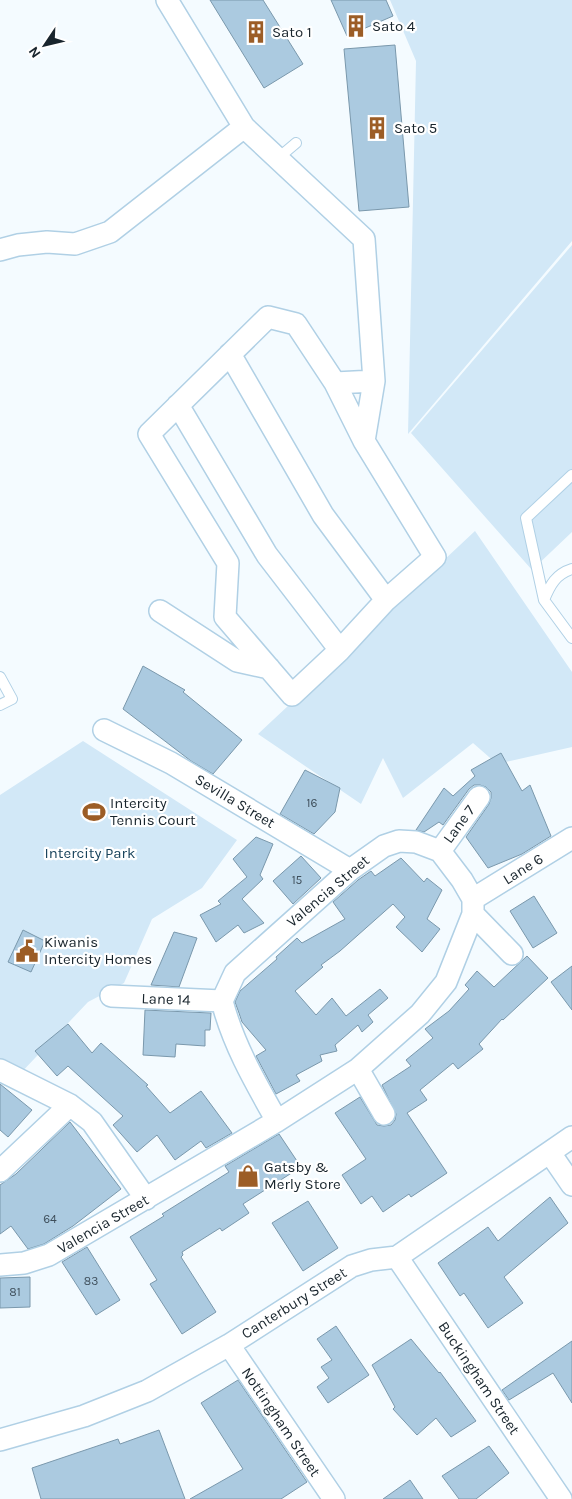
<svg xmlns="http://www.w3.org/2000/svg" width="572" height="1499" font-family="Karla,sans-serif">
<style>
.green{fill:#d2e8f7}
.building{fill:#abcae0;stroke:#7a98ac}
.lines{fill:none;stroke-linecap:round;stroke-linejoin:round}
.lane-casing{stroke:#b0d0e5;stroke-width:12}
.street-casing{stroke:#b0d0e5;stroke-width:24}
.lane{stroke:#fff;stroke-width:10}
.street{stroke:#fff;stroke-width:21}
.labels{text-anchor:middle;stroke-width:4.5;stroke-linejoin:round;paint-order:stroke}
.number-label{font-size:12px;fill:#3e4e5a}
.poi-label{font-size:15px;fill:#19252d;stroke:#fff;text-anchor:start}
.street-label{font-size:15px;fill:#19252d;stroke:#fff}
.park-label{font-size:15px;fill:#18435c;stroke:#fff}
</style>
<rect width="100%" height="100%" fill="#f4fbff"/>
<path class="green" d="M390 0H572V241L408 434 416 61Z
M572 245V532L532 570 411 433Z
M475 531 572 672V747L497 764 473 743 403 798 383 758 361 804 258 734Z
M83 741 237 840 202 888 152 919 124 983 88 1002 18 1076 0 1067V795Z"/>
<path class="building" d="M210 0H263L303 64 264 88Z
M331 0H386L393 16 347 36Z
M395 45 409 207 359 211 344 49Z
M143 666 185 690 183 692 242 740 213 774 191 761 123 709Z
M501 753 522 791 530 785 551 836 522 854 488 868 466 837 489 804 491 798V792L486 787 480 785H474L469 789 443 825 439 822 424 832 416 830 444 788 453 796 475 776 471 770Z
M305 770 340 788 335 812 314 834 280 814Z
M256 837 273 844 260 875 263 879 242 899 264 923 244 933 238 925 216 942 200 915 221 904 218 901 247 877 233 859Z
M301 856 321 878 293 904 273 881Z
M401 858 424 882 427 878 442 890 427 919 440 929 422 952 396 927 405 917 393 904 340 951 321 965 323 967 295 991 316 1015 332 998 346 1016 380 989 388 998 368 1015 373 1022 362 1032 358 1025 335 1045 337 1051 320 1055 322 1061 296 1075 300 1081 276 1094 256 1056 266 1050 242 1022 239 1013 235 1002 240 991 277 959 276 957 297 938 302 943 345 919 333 902 358 880 371 871 375 876Z
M534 896 557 933 533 948 510 911Z
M23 930 45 941 31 972 8 962Z
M174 932 197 938 179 987 151 985Z
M527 956 548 978 503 1020 502 1019 479 1044 483 1049 458 1069 453 1063 420 1090 427 1100 407 1113 447 1173 411 1197 409 1194 383 1212 372 1196 361 1204 342 1175 366 1159 335 1113 360 1097 377 1125 384 1126 391 1125 395 1120 396 1114 382 1085 411 1066 406 1060 433 1038 425 1029 449 1011 469 989 465 985 477 971 494 987Z
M572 966V1010L551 982Z
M145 1010 211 1013 210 1030H205V1046L176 1044 175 1057 143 1055Z
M68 1024 92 1053 101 1043 148 1085 146 1086 170 1113 201 1091 232 1133 206 1148 201 1141 175 1160 157 1135 137 1152 113 1125 123 1116 68 1066 57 1076 35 1051Z
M0 1084 32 1110 8 1137 0 1130Z
M70 1122 121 1189 73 1226 44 1244 28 1249 11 1226 0 1234V1185L16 1174Z
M279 1134 301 1167 243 1204 249 1213 222 1231 220 1228 182 1252 183 1255 181 1257 216 1312 182 1334 150 1284 157 1280 130 1237 164 1216 162 1214 229 1172 225 1166Z
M550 1197 568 1223 504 1277 523 1303 488 1328 464 1293 460 1296 438 1263 488 1227 498 1241Z
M308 1201 338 1248 303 1271 272 1223Z
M87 1247 120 1300 96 1315 62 1262Z
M30 1277V1307L0 1308V1278Z
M336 1326 369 1375 328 1403 317 1387 329 1378 321 1367 332 1360 317 1339Z
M411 1339 439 1373 440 1372 476 1421 451 1437 436 1418 417 1435 393 1409 395 1407 372 1365Z
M572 1341V1403L553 1373 509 1400 502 1390Z
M238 1380 307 1482 281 1499H190L243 1469 201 1403Z
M159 1430 185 1499H41L32 1468 118 1439 120 1444Z
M489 1446 509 1473 476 1499H459L442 1476Z
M410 1480 423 1499H383Z"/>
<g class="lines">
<defs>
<path id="lane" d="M277 159 296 143
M572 475 526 518 544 600 572 638
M544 600C550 585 556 574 572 569
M0 677 12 699 0 705"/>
<path id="street" d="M167 0 244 127 364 239 374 381 364 441
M0 250 18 245 47 242 75 244 110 232 244 127
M268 317 296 324 335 383 364 441 435 557 386 600 340 650 292 695 225 617 228 563 149 434Z
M230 354 323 515 386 600
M335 383 374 381
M178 405 267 555 340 650
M160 611 237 661 269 668
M104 730 171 763 350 870
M440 851 479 797
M473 899 572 838
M473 914 512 954
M111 996 222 1001
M358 1069 384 1114
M0 1070 70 1105 92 1122 146 1199
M550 1153 572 1185
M0 1171 70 1105
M397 1257 561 1499
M0 1265 24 1263 49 1255 277 1121 358 1069 420 1014 446 982 473 914V899L462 880 440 851 416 842 399 841 384 846 350 870 235 973 222 1001C233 1044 255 1082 277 1121
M229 1345 334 1499
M0 1440 84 1416 147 1391 229 1345 352 1266 371 1260 397 1257 572 1137"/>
</defs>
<use href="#lane" class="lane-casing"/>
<use href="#street" class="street-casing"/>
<use href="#lane" class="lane"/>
<use href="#street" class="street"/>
</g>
<defs>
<symbol id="building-bare" viewBox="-9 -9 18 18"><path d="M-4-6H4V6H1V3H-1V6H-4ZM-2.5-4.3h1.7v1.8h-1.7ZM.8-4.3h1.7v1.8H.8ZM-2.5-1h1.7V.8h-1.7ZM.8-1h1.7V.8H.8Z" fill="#9c5d26" stroke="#fff" stroke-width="2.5" paint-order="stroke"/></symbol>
<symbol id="stadium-bare" viewBox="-9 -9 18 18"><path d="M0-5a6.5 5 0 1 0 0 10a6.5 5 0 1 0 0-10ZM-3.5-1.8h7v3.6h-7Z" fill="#9c5d26" stroke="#fff" stroke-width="2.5" paint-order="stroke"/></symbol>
<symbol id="civic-bare" viewBox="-9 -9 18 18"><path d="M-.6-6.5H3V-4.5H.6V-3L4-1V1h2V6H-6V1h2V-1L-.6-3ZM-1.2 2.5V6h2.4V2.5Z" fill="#9c5d26" stroke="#fff" stroke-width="2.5" paint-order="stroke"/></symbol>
<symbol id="shop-bare" viewBox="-9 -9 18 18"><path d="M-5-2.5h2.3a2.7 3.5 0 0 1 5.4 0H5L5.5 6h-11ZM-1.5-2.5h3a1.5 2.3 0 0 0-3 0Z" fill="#9c5d26" stroke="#fff" stroke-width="2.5" paint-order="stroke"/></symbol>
</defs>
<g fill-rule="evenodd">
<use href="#building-bare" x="340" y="10" width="32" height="32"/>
<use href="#building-bare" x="240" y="16" width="32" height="32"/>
<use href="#building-bare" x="361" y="112" width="32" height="32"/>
<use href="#stadium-bare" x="78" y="796" width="32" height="32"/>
<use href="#civic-bare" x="11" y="935" width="32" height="32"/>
<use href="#shop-bare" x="232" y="1160" width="32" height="32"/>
</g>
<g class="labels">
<g class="number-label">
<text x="312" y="807">16</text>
<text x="297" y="884">15</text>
<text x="50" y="1223">64</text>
<text x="91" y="1285">83</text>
<text x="15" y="1296">81</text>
</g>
<g class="poi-label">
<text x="372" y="31">Sato 4</text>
<text x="272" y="37">Sato 1</text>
<text x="394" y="133">Sato 5</text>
<text x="110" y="808">Intercity<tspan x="110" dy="17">Tennis Court</tspan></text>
<text x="44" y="947">Kiwanis<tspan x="44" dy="17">Intercity Homes</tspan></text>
<text x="264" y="1172">Gatsby &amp;<tspan x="264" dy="17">Merly Store</tspan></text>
</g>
<g class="street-label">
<text transform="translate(235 801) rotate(31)" y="5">Sevilla Street</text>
<text transform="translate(459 824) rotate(-54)" y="5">Lane 7</text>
<text transform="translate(523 869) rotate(-32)" y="5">Lane 6</text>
<text transform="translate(328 891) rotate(-40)" y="5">Valencia Street</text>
<text transform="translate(166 999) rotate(2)" y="5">Lane 14</text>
<text transform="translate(103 1224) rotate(-30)" y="5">Valencia Street</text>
<text transform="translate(294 1303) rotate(-32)" y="5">Canterbury Street</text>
<text transform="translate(479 1378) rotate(56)" y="5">Buckingham Street</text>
<text transform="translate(281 1422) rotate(56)" y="5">Nottingham Street</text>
</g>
<g class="park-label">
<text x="90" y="858">Intercity Park</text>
</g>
</g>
<g transform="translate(45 45) rotate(235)" stroke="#ffffff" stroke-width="4" paint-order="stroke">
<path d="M0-4L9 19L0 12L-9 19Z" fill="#19252d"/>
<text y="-8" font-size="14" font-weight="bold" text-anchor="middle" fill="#19252d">N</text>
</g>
</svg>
